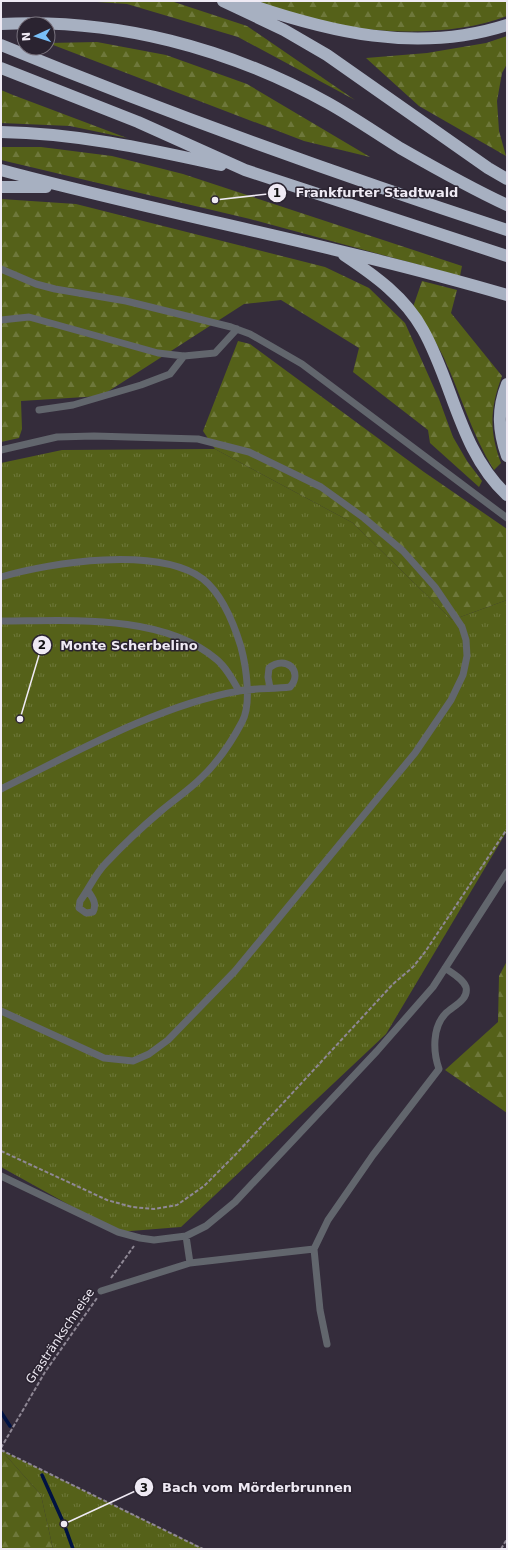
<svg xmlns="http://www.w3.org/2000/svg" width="508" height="1550" font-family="'DejaVu Sans',sans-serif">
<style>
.grass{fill:url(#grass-tufts)}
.forest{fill:url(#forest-firs)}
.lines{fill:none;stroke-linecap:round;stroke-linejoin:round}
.stream{stroke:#001243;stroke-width:3.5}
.path{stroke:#8f8895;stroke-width:2;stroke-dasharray:4 2;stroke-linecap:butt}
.lane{stroke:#62666d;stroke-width:7}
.highway{stroke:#a7b0c1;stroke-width:12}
.labels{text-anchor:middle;stroke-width:3;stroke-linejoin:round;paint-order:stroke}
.street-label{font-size:12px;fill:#efeaf4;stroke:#2a2330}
.leader{fill:none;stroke:#efeaf4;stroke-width:1.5}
.callout-dot{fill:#efeaf4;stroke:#2a2330;stroke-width:1.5}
.mark-label{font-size:12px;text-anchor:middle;font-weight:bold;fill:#111}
.callout-label{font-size:13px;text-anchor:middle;font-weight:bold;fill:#efeaf4;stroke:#2a2330;stroke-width:3;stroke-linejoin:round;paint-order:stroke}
</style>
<defs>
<pattern id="grass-tufts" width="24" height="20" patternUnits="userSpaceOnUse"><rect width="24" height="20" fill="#556119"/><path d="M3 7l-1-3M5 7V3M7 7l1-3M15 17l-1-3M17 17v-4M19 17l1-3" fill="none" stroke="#6e783b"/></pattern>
<pattern id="forest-firs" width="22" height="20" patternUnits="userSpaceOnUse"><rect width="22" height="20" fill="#556119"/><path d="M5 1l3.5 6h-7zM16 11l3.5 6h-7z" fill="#6e783b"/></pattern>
</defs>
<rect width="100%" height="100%" fill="#342c3b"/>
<path class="grass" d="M215 449 353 523 452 620 507 600V831L386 1034 181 1227 118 1232 1 1167V463L62 450Z
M1 1450 204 1549H53L41 1495Z"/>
<path class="forest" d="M82 1H171L247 26 355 100 238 37 127 4Z
M257 1H507V16C448 39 357 34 297 16 284 12 271 6 257 1Z
M507 36V64L502 73 497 101 499 131 506 156 419 106 366 58 427 53 486 43Z
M97 42 166 55 247 84 370 157 304 141 48 43Z
M1 90 13 95 127 138 70 126 1 123Z
M1 147H41L112 156 183 174 462 266 460 276 250 219 1 160Z
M1 199 76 204 325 267 369 288 405 323 439 399 453 437 467 461 482 481 479 487 430 443 428 430 353 372 359 348 281 300 244 304 101 396 21 401 22 429 19 438 1 442Z
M422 281 457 290 451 313 502 376C490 408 489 431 501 463L494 470C472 435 461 395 444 358 435 340 425 324 413 307Z
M238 341 250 344 424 472 507 529V600L452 620 353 523 215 449 203 431Z
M507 961V1113L445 1070 498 1022 499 976Z
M1 1450 41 1495 53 1549H1Z"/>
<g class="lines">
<path class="stream" d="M1 1412 10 1426
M42 1475 64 1524 73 1549"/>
<path class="path" d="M1 1151 107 1200 132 1207 154 1209 177 1205 204 1186 236 1154 393 984 413 967 425 952 507 829
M111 1278 134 1246
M1 1448 45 1372 97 1298
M1 1450 203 1549
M501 1549 507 1539"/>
<path class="lane" d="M1 269 36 284 55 289 126 301 231 327 250 334 302 364 507 518
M1 320 29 317 158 353 184 356 215 353 237 329
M39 410 73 405 141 385 170 374 184 356
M1 450 57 437 94 436 198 439 249 452 321 487 364 518 403 551 435 587 462 627 466 640 467 656 463 675 451 700 415 753 235 971 168 1040 149 1054 133 1061 104 1058 1 1011
M1 577C51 562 158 546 203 579 223 595 234 624 241 647 246 666 252 704 242 722 232 741 217 763 201 778 189 790 174 800 161 811 142 827 123 845 106 863 95 874 89 889 80 901L79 908 86 913 93 912C97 904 93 898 88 891
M1 621C67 621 162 613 216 659 226 667 233 680 239 691
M1 789C74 753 159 705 239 691 256 688 273 689 290 687 304 672 286 654 269 668L268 677 270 688
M1 1176 118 1232 140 1238 154 1240 186 1236 206 1226 235 1202 377 1051 433 987 507 872
M186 1236 190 1263
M101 1291 190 1263 314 1249
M327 1344 320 1310 314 1249 328 1220 373 1155 439 1069C433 1052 432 1027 446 1013 453 1006 469 1000 466 987 463 979 452 973 445 968"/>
<path class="highway" d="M223 1 284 30 327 55 488 168 507 179
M242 2C328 32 417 54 507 25
M1 24C116 18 228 48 328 103 353 117 376 133 400 148 435 168 470 188 507 205
M1 45C167 113 336 174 507 230
M1 68 138 122 245 170 507 256
M1 132C76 133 148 149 221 165
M1 170C169 215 340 246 507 295
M1 187H46
M344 255C374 275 405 297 423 330 453 383 460 452 507 495
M507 384C497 409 498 431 507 456"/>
</g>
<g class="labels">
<g class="street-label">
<text transform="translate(60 1336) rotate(-56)" y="4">Grastränkschneise</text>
</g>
</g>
<path class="leader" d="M215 200L277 193M20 719L42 645M64 1524L144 1487"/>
<g class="callout-dot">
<circle cx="215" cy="200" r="4"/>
<circle cx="20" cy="719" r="4"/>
<circle cx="64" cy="1524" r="4"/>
<circle cx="277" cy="193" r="10"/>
<circle cx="42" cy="645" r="10"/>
<circle cx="144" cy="1487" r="10"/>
</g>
<g class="mark-label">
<text x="277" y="197">1</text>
<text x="42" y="649">2</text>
<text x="144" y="1492">3</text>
</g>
<g class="callout-label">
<text x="377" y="197">Frankfurter Stadtwald</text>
<text x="129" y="650">Monte Scherbelino</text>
<text x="257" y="1492">Bach vom Mörderbrunnen</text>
</g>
<rect width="508" height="1550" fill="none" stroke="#efeaf4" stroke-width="4"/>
<g transform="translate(36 36) rotate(267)"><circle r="19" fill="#2a2330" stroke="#79737e"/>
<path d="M0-3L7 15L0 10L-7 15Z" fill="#78bff7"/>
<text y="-6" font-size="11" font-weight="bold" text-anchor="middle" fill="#efeaf4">N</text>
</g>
</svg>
